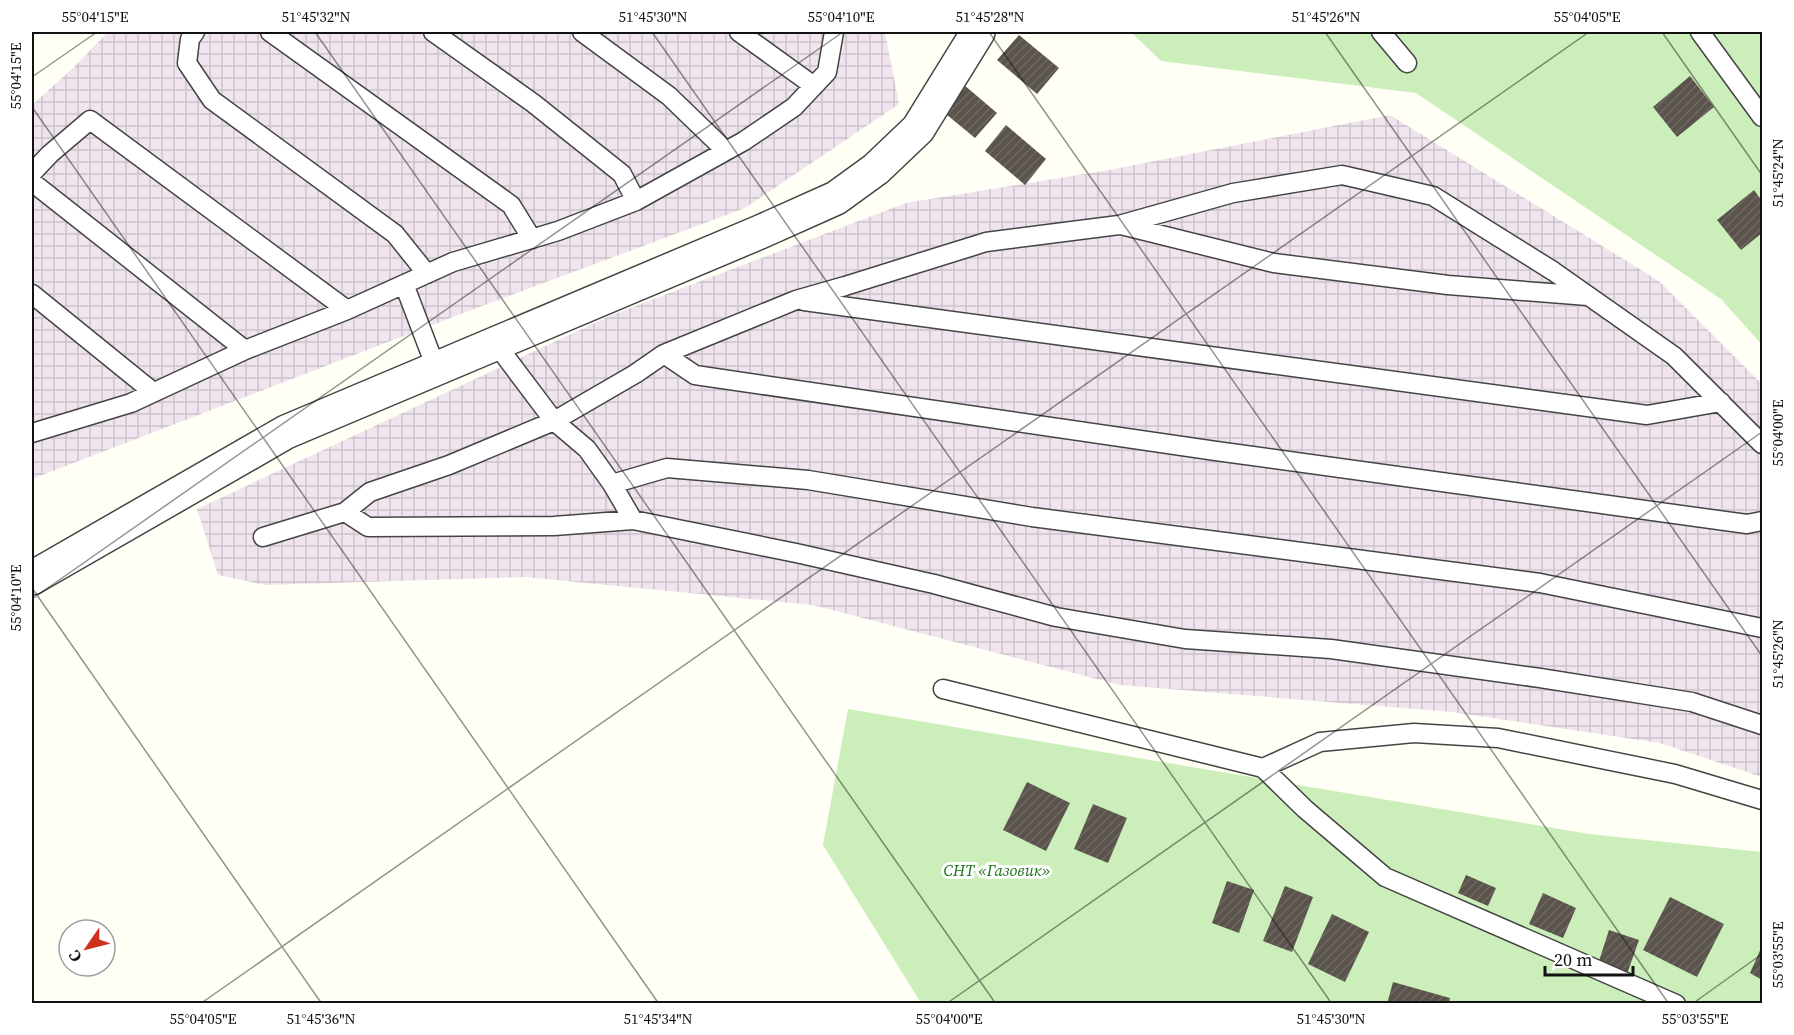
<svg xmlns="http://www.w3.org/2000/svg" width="1794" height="1035" font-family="'Source Serif 4',serif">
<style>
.industrial{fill:url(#industrial-grid)}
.grass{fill:#cceeba}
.building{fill:url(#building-hatch)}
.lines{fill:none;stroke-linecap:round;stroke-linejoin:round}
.service-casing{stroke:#444;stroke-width:21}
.minor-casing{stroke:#444;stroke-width:36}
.service{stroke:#fff;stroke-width:18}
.minor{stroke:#fff;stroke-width:33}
.ticks{fill:none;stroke:#111;stroke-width:1.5;stroke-opacity:0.45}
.labels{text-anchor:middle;stroke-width:6;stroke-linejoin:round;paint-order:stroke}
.park-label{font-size:16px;font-style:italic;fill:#1d701a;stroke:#fff}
.neatline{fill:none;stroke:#111;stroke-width:2}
.ticks-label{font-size:15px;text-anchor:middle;fill:#111}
</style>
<defs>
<pattern id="industrial-grid" width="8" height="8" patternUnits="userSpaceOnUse" patternTransform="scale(1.5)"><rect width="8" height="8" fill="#f0e5ef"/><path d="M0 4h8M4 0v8" fill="none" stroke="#cdc3cc"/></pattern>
<pattern id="building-hatch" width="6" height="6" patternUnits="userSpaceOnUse" patternTransform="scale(1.5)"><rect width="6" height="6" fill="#5b544c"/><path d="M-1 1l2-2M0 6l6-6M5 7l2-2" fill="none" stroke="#6e6862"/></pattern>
</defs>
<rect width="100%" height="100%" fill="#fffff5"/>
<path class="industrial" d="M108 32H885L899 104 745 208 466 312 32 479V105L74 67Z
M1390 115 1659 281 1762 384V777L1660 743 1452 712 1120 685 813 605 525 577 265 585 218 575 197 509 612 315 906 203 1109 170Z"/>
<path class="grass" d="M1131 32H1762V345L1721 299 1416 93 1161 61Z
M848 709 1589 834 1762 852V1003H921L823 845Z"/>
<path class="building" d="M1019 35 1059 68 1037 94 997 60Z
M1690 76 1714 107 1677 137 1653 107Z
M957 79 997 113 975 138 935 105Z
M1006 125 1046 159 1025 185 985 151Z
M1754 190 1762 201V233L1741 250 1717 220Z
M1027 782 1070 803 1046 851 1003 830Z
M1093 804 1127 818 1108 863 1074 849Z
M1466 875 1496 888 1488 906 1458 893Z
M1227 881 1254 890 1239 933 1212 923Z
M1285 886 1313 897 1292 952 1263 941Z
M1543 893 1576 908 1563 938 1529 924Z
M1670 897 1724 924 1697 977 1643 950Z
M1332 914 1369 932 1345 982 1308 964Z
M1609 930 1639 940 1627 974 1598 964Z
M1762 946V980L1750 973Z
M1393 982 1450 998 1449 1004H1387Z"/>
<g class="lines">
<defs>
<path id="service" d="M195 32 190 39 187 63 212 100 395 234 427 274
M270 32 511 205 532 239
M433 32 533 103 622 174 636 201
M582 32 669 96 726 151
M739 32 814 86
M1381 32 1407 63
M1700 32 1762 117
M32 173 50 154 90 120 347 310
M32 182 245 350
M1121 225 1274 263 1448 285 1588 296
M404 284 436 368
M32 294 153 392
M804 301 1647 415 1721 402
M496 344 554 421 587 449 612 484 633 520 796 553 934 584 1056 617 1185 639 1331 649 1540 678 1692 702 1762 725
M664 354 695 375 1216 451 1747 524 1762 521
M32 433 131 403 245 350 347 310 453 262 558 231 636 201 744 141 794 107 827 72 834 32
M612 484 667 468 808 480 1032 517 1540 583 1762 628
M633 520 554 526 368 527 345 512 370 492 449 465 554 421 635 374 664 354 796 300 845 286 986 242 1119 225 1233 193 1342 175 1433 196 1553 271 1674 356 1762 444
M263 537 345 512
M943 689 1263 768 1305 809 1385 877 1676 1004
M1263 768 1320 742 1414 733 1498 738 1675 774 1762 800"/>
<path id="minor" d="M32 578 286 432 760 232 836 198 876 169 918 129 978 32"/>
</defs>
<use href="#service" class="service-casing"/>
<use href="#minor" class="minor-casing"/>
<use href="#service" class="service"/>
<use href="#minor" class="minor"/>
</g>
<path class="ticks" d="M315 32 996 1004M652 32 1332 1004M989 32 1669 1004M1325 32 1762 656M1662 32 1762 175M32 77 97 32M32 107 659 1004M32 588 322 1004M32 599 843 32M200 1004 1589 32M946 1004 1762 432M1692 1004 1762 954"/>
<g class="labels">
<g class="park-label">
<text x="997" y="876">СНТ «Газовик»</text>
</g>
</g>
<rect width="1794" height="1035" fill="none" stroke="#ffffff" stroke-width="66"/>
<g transform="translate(87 948) rotate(235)"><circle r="28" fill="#ffffff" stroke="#a0a0a0" stroke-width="1.5"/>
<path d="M0-4.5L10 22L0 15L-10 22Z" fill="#cf321b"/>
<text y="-9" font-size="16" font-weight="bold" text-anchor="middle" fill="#111111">С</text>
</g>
<path d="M1545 966v9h88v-9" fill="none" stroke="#111111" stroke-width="3"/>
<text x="1554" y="966" font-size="18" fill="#111111" stroke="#ffffff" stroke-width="4.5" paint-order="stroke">20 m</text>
<rect x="33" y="33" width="1728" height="969" class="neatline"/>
<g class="ticks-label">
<text x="95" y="22">55°04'15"E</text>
<text x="316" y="22">51°45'32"N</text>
<text x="653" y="22">51°45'30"N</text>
<text x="841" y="22">55°04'10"E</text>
<text x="990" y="22">51°45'28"N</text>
<text x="1326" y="22">51°45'26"N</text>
<text x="1587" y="22">55°04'05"E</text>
<text transform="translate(16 76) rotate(-90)" y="5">55°04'15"E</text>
<text transform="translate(1778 173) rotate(-90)" y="5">51°45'24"N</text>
<text transform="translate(1778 433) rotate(-90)" y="5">55°04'00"E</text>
<text transform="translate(16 598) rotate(-90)" y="5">55°04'10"E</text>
<text transform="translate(1778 654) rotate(-90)" y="5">51°45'26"N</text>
<text transform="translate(1778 955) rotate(-90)" y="5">55°03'55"E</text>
<text x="203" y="1024">55°04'05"E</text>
<text x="321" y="1024">51°45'36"N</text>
<text x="658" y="1024">51°45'34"N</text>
<text x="949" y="1024">55°04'00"E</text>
<text x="1331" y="1024">51°45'30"N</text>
<text x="1695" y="1024">55°03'55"E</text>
</g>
</svg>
